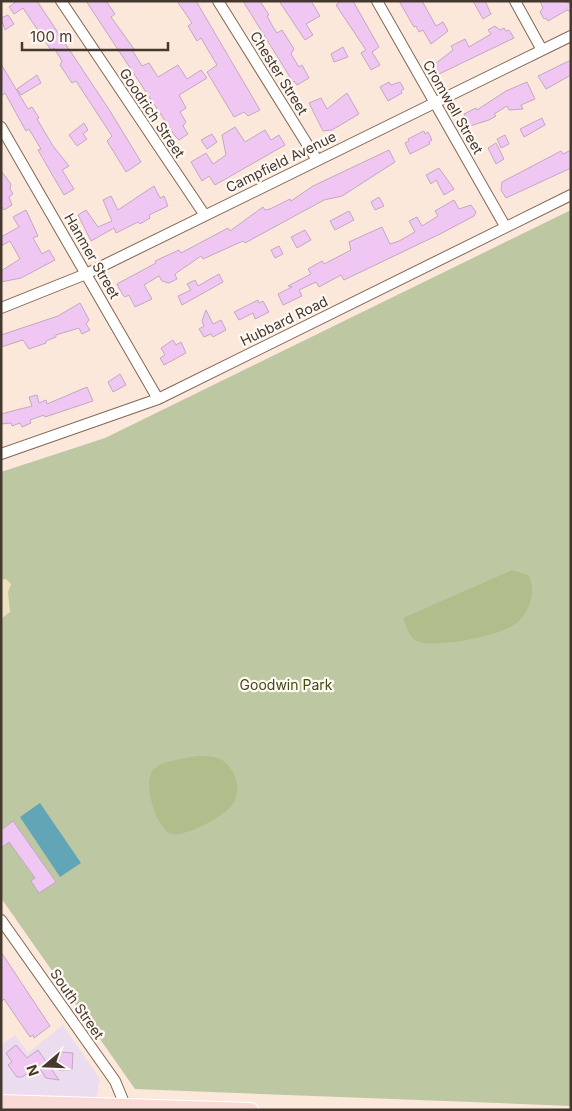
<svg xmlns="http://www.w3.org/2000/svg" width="572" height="1111" font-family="Inter,sans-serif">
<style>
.commercial{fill:#ebdcf0}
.green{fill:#bdc8a3}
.forest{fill:#afbe8a}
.sand{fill:#ece3bd}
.water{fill:#61a5b7}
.building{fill:#f0c7f3;stroke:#c1a8c3}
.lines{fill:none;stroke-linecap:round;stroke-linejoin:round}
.minor-casing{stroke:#826652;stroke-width:12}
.major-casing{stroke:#fff;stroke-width:16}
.minor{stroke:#fff;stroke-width:10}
.major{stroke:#fadad7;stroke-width:14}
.labels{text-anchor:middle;stroke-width:4.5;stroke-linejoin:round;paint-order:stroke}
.street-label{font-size:14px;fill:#45392f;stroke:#fff8f3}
.park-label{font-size:14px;fill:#404d12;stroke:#fff8f3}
</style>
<rect width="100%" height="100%" fill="#fce8da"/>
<path class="commercial" d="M63 1025 100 1079 94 1110H1V1045L15 1035 28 1053Z"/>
<path class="green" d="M571 210V1106L135 1089 1 898V472L105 438Z"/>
<path class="forest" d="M512 570 528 575C538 592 529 614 514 625 498 636 435 649 417 641 408 637 407 626 403 618Z
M197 756C205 756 213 756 220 759 236 768 243 790 232 805 225 816 184 838 171 834 156 828 141 781 154 769 163 760 185 759 197 756Z"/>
<path class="sand" d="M6 579 11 584 8 592 10 612 1 619V580Z"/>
<path class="water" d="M40 803 81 863 60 877 20 817Z"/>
<path class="building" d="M17 1H37L110 111 141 162 126 172 107 141 112 136 76 81 72 83 60 65 62 61 54 48 51 50 23 8 14 14 9 7Z
M86 1H106L115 14 111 17 134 49 132 50 142 66 149 63 158 77 178 65 187 79 201 70 207 78 179 95 186 108 180 112 186 122 183 126 188 134 179 140 175 136Z
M177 1H196L260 110 248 116 244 112 234 117 207 72 217 65 201 38 197 41 188 26 192 23Z
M243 1H260L269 15 267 16 273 27 277 33 282 30 294 49 291 54 299 67 302 65 309 78 297 85 294 81 293 82Z
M279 1H311L320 16 306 24 313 35 305 40Z
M341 1H353L379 47 372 52 380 65 371 70 361 53 366 50 336 5Z
M399 1H422L436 26 443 22 448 31 431 44 423 30 419 32 416 26 414 27Z
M473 1H485L491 14 483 19Z
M540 1H564L571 4V12L567 10 548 21 546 18 544 19 540 12 543 8Z
M8 15 14 24 5 30 1 18Z
M495 26 500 30 504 28 506 31 509 30 514 38 437 75 433 68 436 66 435 64 453 50 451 46 465 39 469 47 491 34 488 30Z
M343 47 348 57 334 62 331 54Z
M571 60V75L546 89 538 76Z
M1 64 28 109 32 107 39 118 37 119 53 146 69 166 62 170 74 189 64 195 38 150 41 149 29 129 26 131 5 93 1 96Z
M37 75 41 83 21 95 17 89Z
M389 82 391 85 400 82 404 89 401 91 402 93 388 101 380 87Z
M527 82 535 99 521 105 523 109 509 110 507 106 494 114 496 116 489 120 470 126 464 114 476 108 477 110 506 91Z
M347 93 359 114 332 130 323 131 309 103 321 98 327 109Z
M542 118 545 125 524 137 520 129Z
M84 123 88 130 83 134 87 139 77 146 69 135Z
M235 127 245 142 265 130 271 140 279 135 285 145 215 185 209 176 202 181 191 162 206 153 213 164 226 155 222 135Z
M424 131 425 134 428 132 432 140 429 142 430 144 410 154 405 143 409 141 408 139Z
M212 134 217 142 207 149 201 140Z
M505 135 509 144 501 148 497 139Z
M496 143 504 159 496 164 488 148Z
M389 150 395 162 342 196 324 200 245 243 243 241 203 259 201 256 175 274 177 279 169 283 162 281 159 276 144 285 152 299 135 307 129 295 125 297 122 294 117 284 156 263 155 261 179 250 181 253 228 228 230 231 263 207 265 210 270 209 290 199 291 201 313 186Z
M571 150V168L506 198 501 190 502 182 561 151 563 154Z
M439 168 454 189 444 195 436 180 431 184 426 175Z
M1 171 11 184 10 189 13 194 9 197 12 205 4 210 1 206Z
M154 186 160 198 164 196 168 206 149 215 150 218 140 224 138 222 116 233 114 228 91 241 78 215 86 210 98 227 112 221 103 200 111 196 118 210Z
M379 197 384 206 375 210 371 202Z
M454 200 459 209 471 205 476 212 474 216 442 233 344 280 341 275 319 287 316 282 299 290 302 296 283 305 278 294 292 287 288 286 311 274 308 269 322 261 324 264 351 250 349 242 382 227 390 244 399 241 415 232 409 221 417 217 422 226 438 216 435 211Z
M26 210 38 236 33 238 42 254 49 250 55 260 21 278 1 282V271L20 259 10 241 1 246V237L19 227 13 217Z
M349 211 354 220 335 230 330 221Z
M305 230 311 240 297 248 291 237Z
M279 246 283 254 275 258 271 250Z
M219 274 223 282 182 305 178 296 191 290 187 284 195 280 198 286Z
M258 300 259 303 263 301 269 312 255 319 253 313 239 320 234 312Z
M80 303 87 316 89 320 86 324 90 330 82 334 79 328 56 335V337L46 341V343L29 349 23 340 1 347V335L58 316Z
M206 310 213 324 221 320 226 330 213 337 211 334 204 337 199 329 204 326 202 321Z
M173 340 176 345 181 342 186 353 164 365 160 358 165 355 161 348Z
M120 374 126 385 113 392 108 382Z
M87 387 93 401 45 417 44 415 30 420 31 423 22 427 20 423 12 426 11 423 1 424V414L32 406 29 397 37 395 39 403 46 400 47 404Z
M13 821 56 882 39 893 31 881 35 878 9 842 1 848V830Z
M1 952 50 1026 34 1038 33 1035 30 1037 4 999 1 1002Z
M16 1045 27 1058 38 1050 59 1080 46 1078 38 1066 22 1077H17L8 1065 12 1062 6 1053Z
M60 1052 73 1053 72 1070H59Z"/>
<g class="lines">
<defs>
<path id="minor" d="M61 1 204 214
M218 1 317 160
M377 1 505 226
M515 1 542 50
M1 127 158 399
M1 308 86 274 571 36
M1 454 158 399 571 195
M1 920 115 1081 127 1110"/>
<path id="major" d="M1 1102 251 1110"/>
</defs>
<use href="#minor" class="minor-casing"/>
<use href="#major" class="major-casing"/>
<use href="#minor" class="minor"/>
<use href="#major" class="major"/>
</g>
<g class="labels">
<g class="street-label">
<text transform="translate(279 73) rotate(58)" y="5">Chester Street</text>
<text transform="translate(453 107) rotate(60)" y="5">Cromwell Street</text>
<text transform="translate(152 113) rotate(56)" y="5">Goodrich Street</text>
<text transform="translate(281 162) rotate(-26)" y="5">Campfield Avenue</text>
<text transform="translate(92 256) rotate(60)" y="5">Hanmer Street</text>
<text transform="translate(284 321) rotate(-26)" y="5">Hubbard Road</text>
<text transform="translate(77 1004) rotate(55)" y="5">South Street</text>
</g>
<g class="park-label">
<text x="286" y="690">Goodwin Park</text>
</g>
</g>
<rect width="572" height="1111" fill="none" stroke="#45392f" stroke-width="5"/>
<g transform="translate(45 1066) rotate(251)" stroke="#fff8f3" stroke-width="4" paint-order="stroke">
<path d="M0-4L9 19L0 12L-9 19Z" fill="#45392f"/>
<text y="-8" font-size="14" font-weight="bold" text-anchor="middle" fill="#45392f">N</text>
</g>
<path d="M22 42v8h146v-8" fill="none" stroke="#45392f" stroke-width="2.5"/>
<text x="30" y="42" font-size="15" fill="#45392f" stroke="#fff8f3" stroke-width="4" paint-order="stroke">100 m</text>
</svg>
